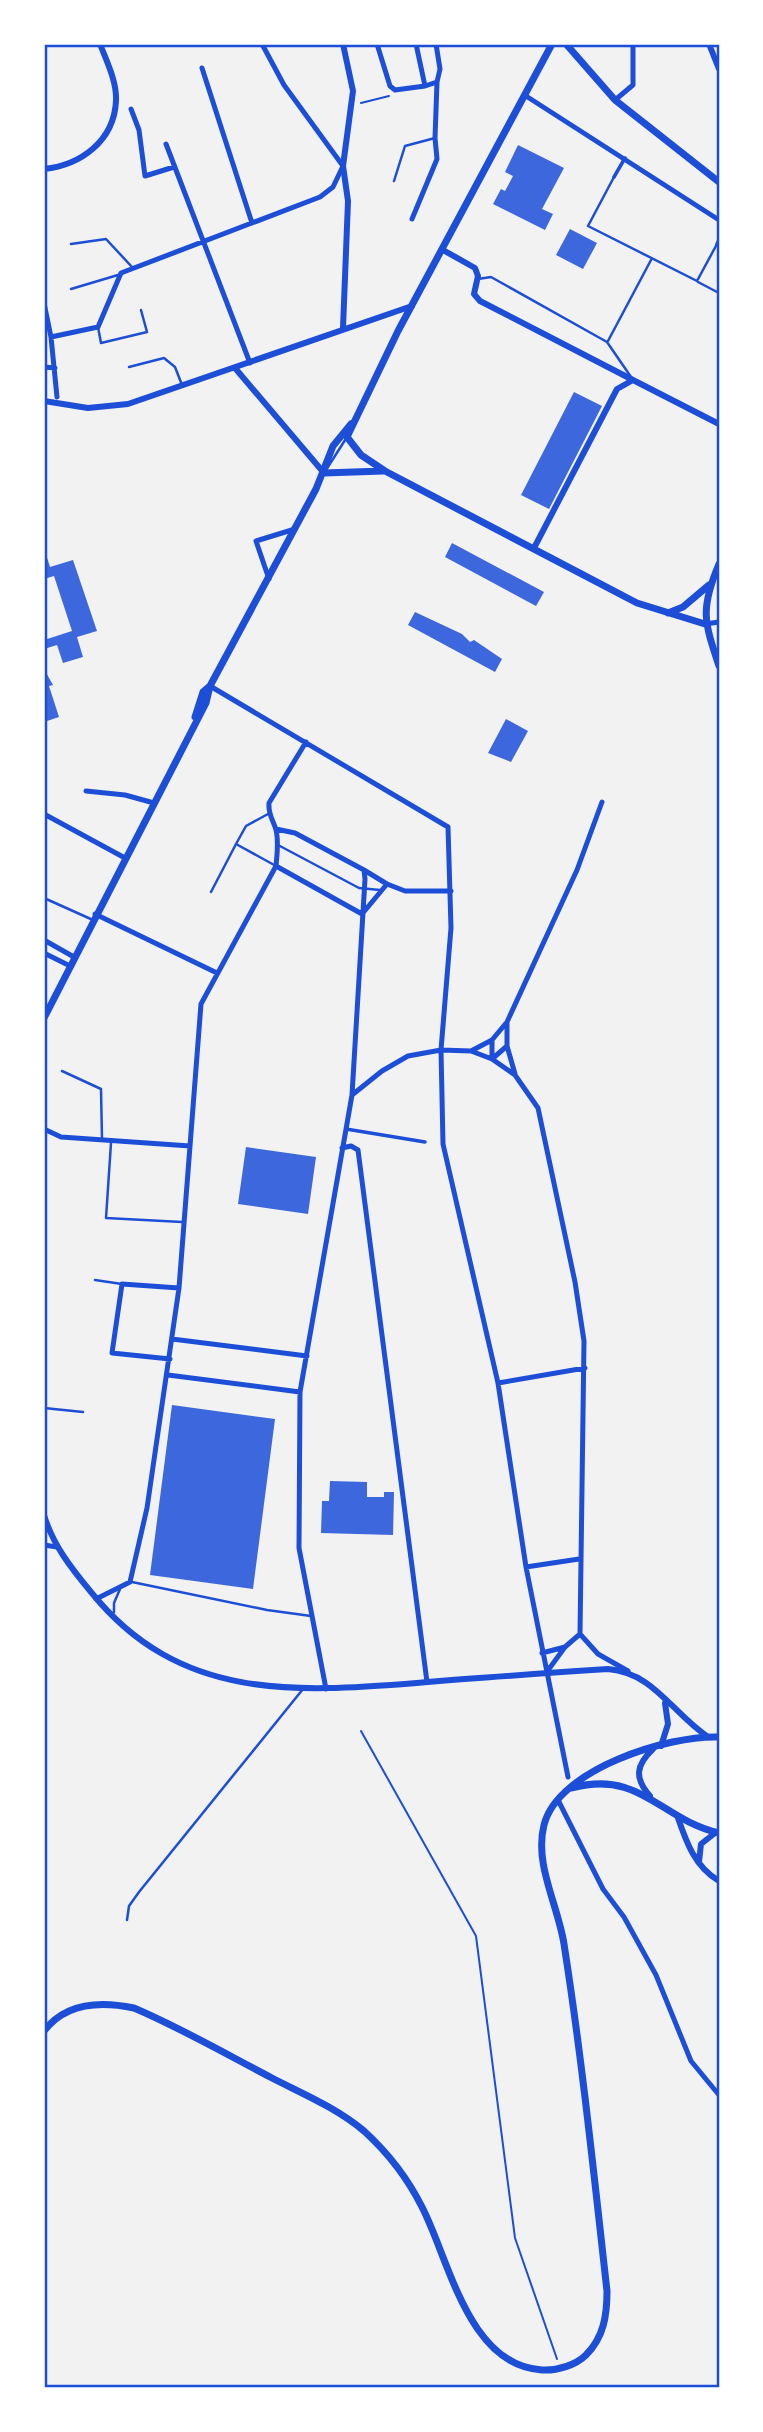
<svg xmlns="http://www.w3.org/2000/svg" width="763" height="2432" font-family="'Alegreya Sans',sans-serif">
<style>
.building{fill:#3d67dc}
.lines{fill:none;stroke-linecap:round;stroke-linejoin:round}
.path{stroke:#1d4ed8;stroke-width:2}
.service{stroke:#1d4ed8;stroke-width:2.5}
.pedestrian{stroke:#1d4ed8;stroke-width:3.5}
.minor{stroke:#1d4ed8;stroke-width:5}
.tertiary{stroke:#1d4ed8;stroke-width:6}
.secondary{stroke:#1d4ed8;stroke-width:7}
.neatline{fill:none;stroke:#1d4ed8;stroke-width:2.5}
</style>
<rect width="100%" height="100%" fill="#f2f2f2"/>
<path class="building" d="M518 145 564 168 542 209 553 214 545 230 493 204 501 189 505 191 513 176 505 172Z
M570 229 597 243 583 269 556 255Z
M574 392 602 406 549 509 521 495Z
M452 543 544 592 536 606 445 557Z
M44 548 50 567 73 560 97 631 77 637 83 657 63 663 57 645 44 649V640L72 631 54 576 44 579Z
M415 612 462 634 470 642 474 640 502 659 495 672 408 625Z
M44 669 53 685 49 686 59 717 44 722Z
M506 719 528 731 511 762 488 753Z
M246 1147 316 1157 308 1214 238 1204Z
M172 1405 275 1419 253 1589 150 1575Z
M330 1481 367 1482V1497H384V1492H394L393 1535 321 1533 322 1501H329Z"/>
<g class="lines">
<path class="path" d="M361 103 389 96
M361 1731 476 1936 515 2238 557 2359"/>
<path class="service" d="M614 177 588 226 697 281 717 244
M394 181 405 146 435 138
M71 244 106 239 132 267
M478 279 491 277 607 342 631 377
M698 282 719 293
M71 289 118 275
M98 327 101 343 147 332 141 310
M608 341 651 260
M129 367 164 358 175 367 182 385
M326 470 347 437
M268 814 246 826 236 844 276 866
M278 845 359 888 380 890
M211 892 236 844
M44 898 93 920
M62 1071 101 1089 102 1139
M111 1143 106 1218 182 1222
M95 1280 122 1284
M44 1408 83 1412
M132 1582 267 1610 311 1616
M114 1612V1603L120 1589
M127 1920 129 1906 139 1892 303 1689"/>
<path class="pedestrian" d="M614 177 625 158
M717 244 719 240
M346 1129 425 1142"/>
<path class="minor" d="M377 44 390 86 395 90 425 86
M416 44 425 86 437 82 440 69 436 44
M202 68 252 223
M526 96 719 220
M615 100 633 85V44
M131 109 139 130 145 176 174 167
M166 144 250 363
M412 219 437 159 435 138 437 82
M44 303 51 337 57 397
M51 337 98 327 121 273 320 197 333 187 343 166 284 85 262 44
M44 367 55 368
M269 579 256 541 295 529
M705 624 719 622
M210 686 448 827 451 928 441 1050 443 1144 498 1383 526 1567 568 1777
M86 791 125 795 154 803
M44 814 125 858
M276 829 295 833 364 870 365 879 352 1095 300 1392 299 1548 326 1689
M276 866 362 914 387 884 405 891H451
M364 870 387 884
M95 914 217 973
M44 940 74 957
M44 953 70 966
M507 1022V1046L515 1074
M471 1051 492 1040 507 1022 577 870 602 802
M492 1059 507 1046
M492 1059V1040
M352 1095 382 1071 408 1056 441 1050 471 1051 492 1059 515 1075 538 1108 575 1282 584 1341 580 1634 565 1647 546 1673
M44 1129 61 1137 190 1146
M342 1148 351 1146 358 1150 427 1682
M172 1339 307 1356
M170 1359 112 1353 122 1284 179 1288
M168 1375 300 1392
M498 1383 585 1368
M44 1545 57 1547
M526 1567 579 1559
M96 1599 130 1582 147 1508 179 1288 201 1004 276 866C277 854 279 842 276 830 273 819 268 815 269 803L306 742
M580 1634 598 1654 628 1671
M542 1653 565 1647
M558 1800 603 1889 624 1917 656 1975 691 2061 719 2095"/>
<path class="tertiary" d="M709 44 719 69
M44 169C81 165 114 141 116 101 117 82 107 62 100 44
M443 250 475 268 478 276 474 294 480 301 633 380
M343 328 348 201 343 166 353 91 343 44
M235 368 324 473
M44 401 88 408 128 404 412 306
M534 548 617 389 633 380 719 424
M44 1515C53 1545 71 1568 91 1592 181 1704 300 1692 428 1682 488 1677 548 1673 608 1669 654 1673 671 1712 708 1737
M661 1746 668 1724 665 1703
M650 1796C634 1778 636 1765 653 1749
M677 1815C686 1841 694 1866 719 1881
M699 1862 701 1844 715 1833"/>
<path class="secondary" d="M552 44 398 331 347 437 361 455 385 471 637 603 705 624
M566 44 615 100 719 182
M324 473 383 471
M719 564C700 609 704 621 719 666
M668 613 683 607 709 585
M195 717 203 692 210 686 316 489 333 446 351 424
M44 1018 206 703 210 686
M572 1788C640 1769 661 1820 719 1833
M44 2031C66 2002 101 2001 134 2008 181 2028 226 2054 272 2078 303 2094 337 2108 364 2131 387 2152 408 2179 422 2207 449 2259 468 2366 542 2370 557 2371 576 2365 586 2355 604 2337 607 2315 607 2291 594 2175 582 2059 564 1944 558 1905 534 1864 544 1825 558 1769 669 1735 719 1737"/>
</g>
<rect width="763" height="2432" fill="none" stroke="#ffffff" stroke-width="91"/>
<rect x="46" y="46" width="672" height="2340" class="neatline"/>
</svg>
